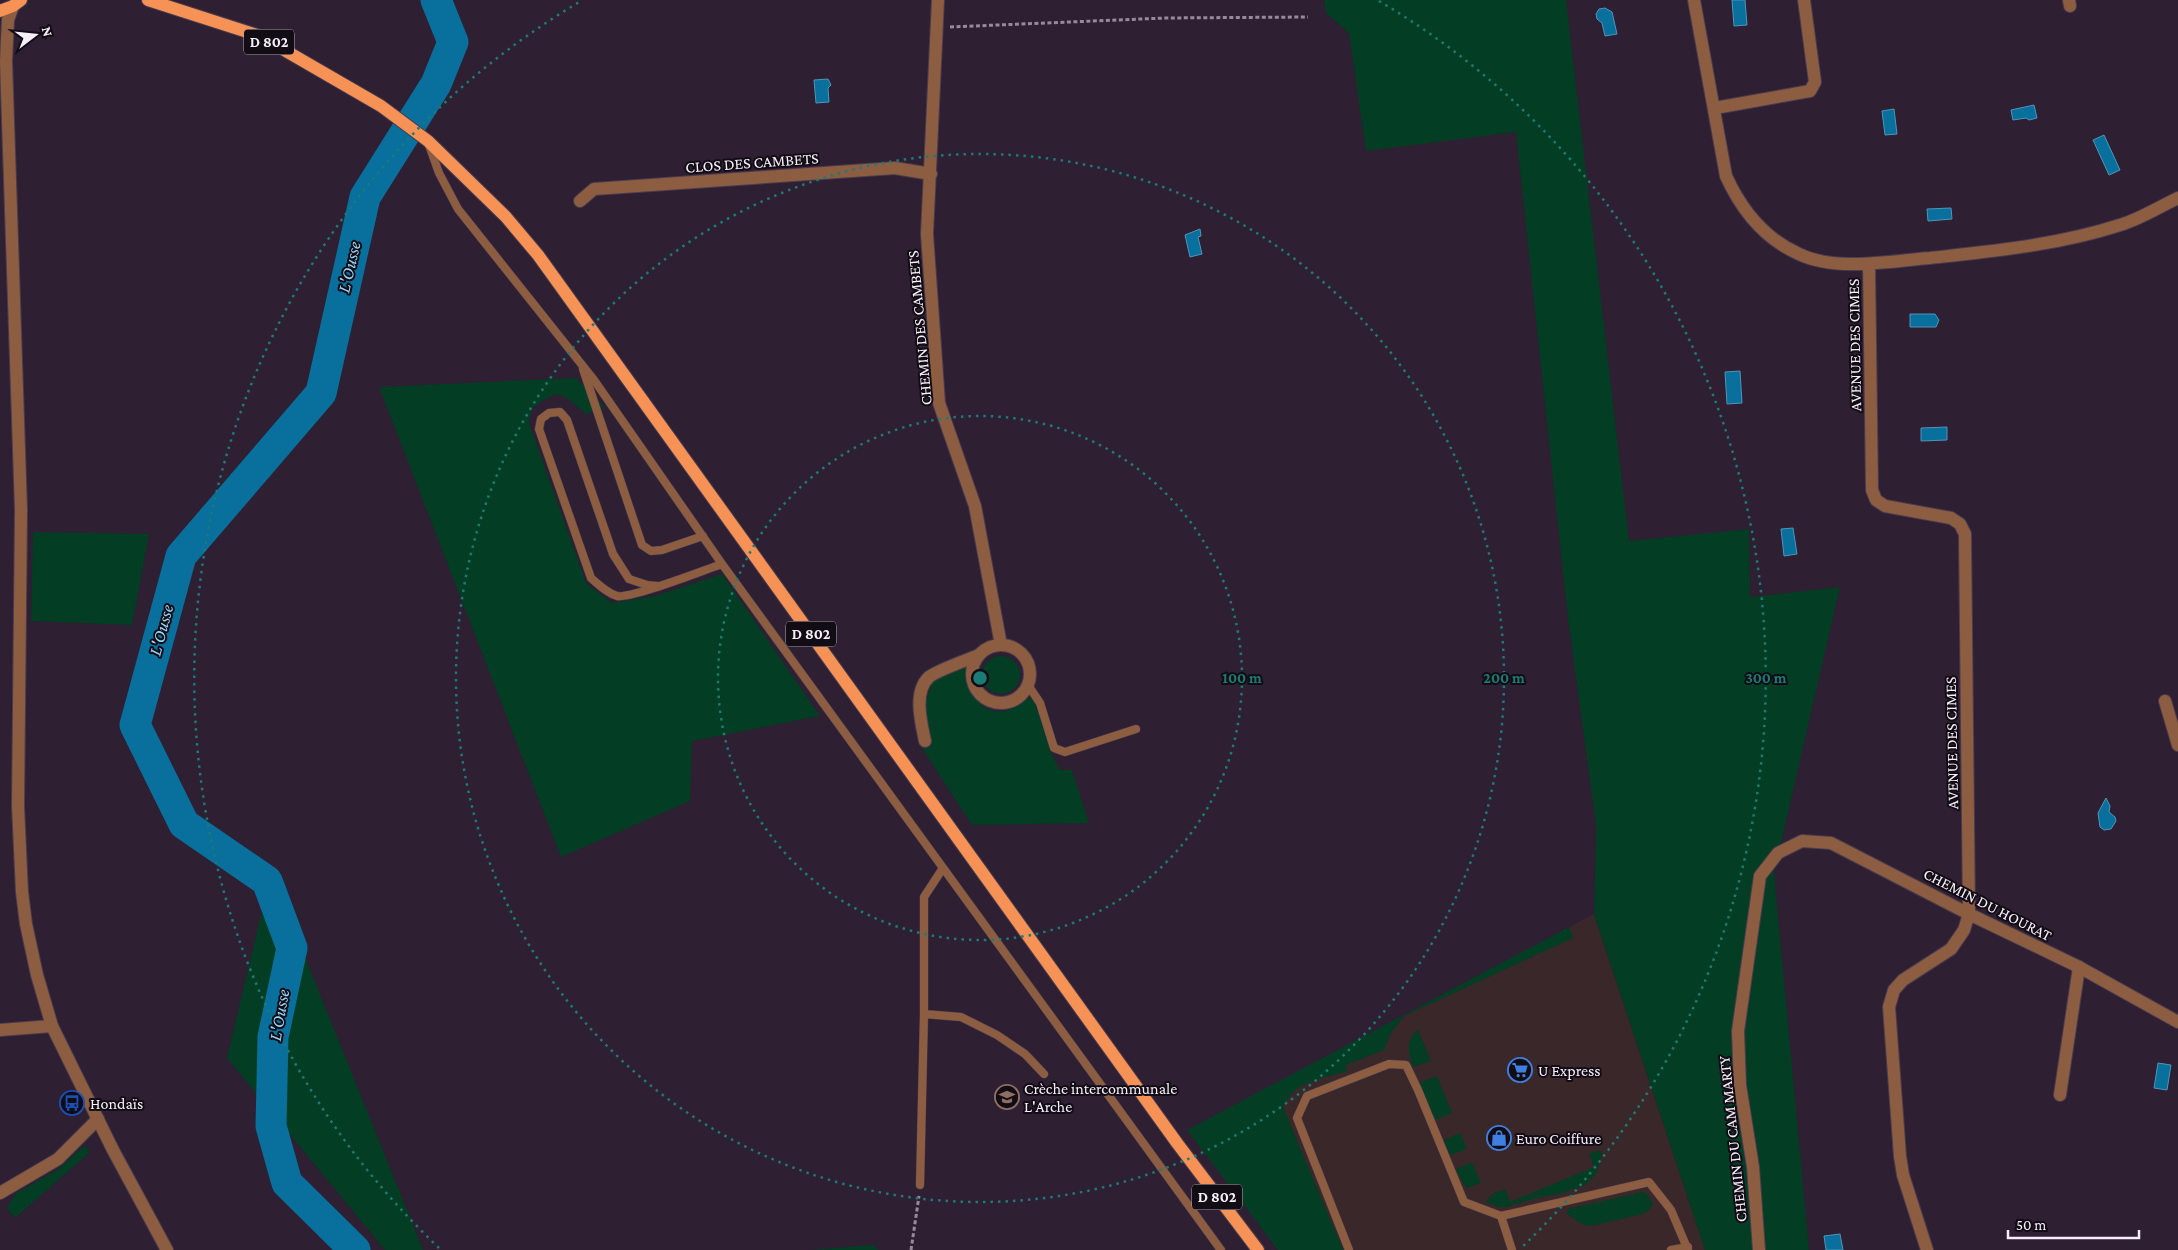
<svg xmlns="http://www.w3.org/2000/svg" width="2178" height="1250" font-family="'Crimson Pro',serif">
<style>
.commercial{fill:#3a272a}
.green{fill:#023d24}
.water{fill:#096f9c;stroke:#5095b8}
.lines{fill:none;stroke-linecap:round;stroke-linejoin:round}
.river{stroke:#096f9c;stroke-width:31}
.service-casing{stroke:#4a3c4e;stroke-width:9}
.minor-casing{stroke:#4a3c4e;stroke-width:14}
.tertiary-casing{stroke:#4a3c4e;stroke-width:14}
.primary-casing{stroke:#4a3c4e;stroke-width:14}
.path{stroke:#978b9a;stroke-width:3;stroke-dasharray:4 2.5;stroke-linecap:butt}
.service{stroke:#8d5d41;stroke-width:8}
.minor{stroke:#8d5d41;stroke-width:12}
.tertiary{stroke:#8d5d41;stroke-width:12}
.primary{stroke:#f69256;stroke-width:12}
.ring{fill:none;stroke:#1b7c75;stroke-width:2.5;stroke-dasharray:2.5 5}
.labels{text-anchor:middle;stroke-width:4;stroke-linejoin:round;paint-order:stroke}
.shield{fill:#120c14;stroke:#b2aab5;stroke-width:1}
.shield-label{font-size:15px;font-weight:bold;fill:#f7eefa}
.street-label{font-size:16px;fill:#f7eefa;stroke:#120c14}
.poi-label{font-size:16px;fill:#f7eefa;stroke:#120c14;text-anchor:start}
.water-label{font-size:18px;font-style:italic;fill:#97d4fa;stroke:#120c14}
.centre{fill:#1b7c75;stroke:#120c14;stroke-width:2.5}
.ring-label{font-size:15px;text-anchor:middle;font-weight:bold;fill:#1b7c75;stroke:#120c14;stroke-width:4;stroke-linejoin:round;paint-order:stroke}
</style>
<rect width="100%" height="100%" fill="#2e1f32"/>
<path class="commercial" d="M1594 914 1705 1250H1278L1187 1130Z"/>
<path class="green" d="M1324 0H1566L1629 541 1749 529 1750 597 1840 587 1774 873 1809 1250H1705L1594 914 1596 825 1568 619 1516 132 1366 151 1349 33 1326 13Z
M576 378 605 407 586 414 567 398 557 394 542 401 532 409 529 423 586 583 612 603 658 595 722 574 820 716 692 741 690 801 561 857 379 387Z
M33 532 149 534 132 625 31 621Z
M982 675a19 19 0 1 1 38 0a19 19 0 1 1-38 0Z
M966 666C965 686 980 716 1005 711 1016 708 1021 697 1033 698L1052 755 1060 770H1072L1089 823 972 825 920 745 928 743 924 707 933 679Z
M271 873 423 1250H385L227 1058Z
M1569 927 1573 938 1404 1016 1391 1033 1384 1050 1346 1065 1347 1071C1323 1079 1295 1080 1283 1107L1343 1250H1278L1187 1130Z
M1418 1030 1431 1061 1413 1067C1408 1054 1405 1039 1418 1030Z
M1437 1076 1452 1113 1435 1120 1419 1083Z
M1460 1133 1467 1149 1450 1155 1444 1140Z
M85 1145 90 1152 15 1218 7 1208 16 1193 57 1170Z
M1600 1150 1602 1154 1596 1174 1585 1185 1563 1193 1537 1198 1506 1207H1499L1486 1202 1494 1193 1505 1189 1510 1202 1594 1167 1589 1154Z
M1472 1162 1481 1183 1467 1188 1464 1185 1456 1169Z
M1643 1192 1648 1195 1653 1204 1648 1211 1642 1214 1591 1226 1584 1225 1567 1214 1568 1209Z
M873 1245 879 1250H809Z"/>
<path class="water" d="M1732 0H1745L1747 25 1734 26Z
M1605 8 1612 12 1617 34 1605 36 1602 23 1597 19 1596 14 1599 9Z
M828 79 831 85 828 88 829 102 816 103 814 80Z
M2034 105 2037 118 2029 120 2026 118 2013 120 2011 110Z
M1894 109 1897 134 1885 135 1882 111Z
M2104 135 2120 170 2109 175 2093 140Z
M1951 208 1952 219 1928 221 1927 209Z
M1200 229 1201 236 1198 237 1202 254 1190 257 1185 235Z
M1910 314H1935L1939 320 1936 327H1910Z
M1740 371 1742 403 1727 404 1725 372Z
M1947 427V440L1921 441V428Z
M1793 528 1797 554 1784 556 1781 529Z
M2106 798 2110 806 2109 812 2115 817 2116 821 2111 829 2104 830 2100 827 2098 813Z
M2158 1063 2171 1065 2167 1090 2154 1088Z
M1840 1234 1843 1250H1826L1824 1236Z"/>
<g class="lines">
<path class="river" d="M355 1250 287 1183 271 1126 273 1037 292 948 267 881 184 824 135 725 181 556 321 393 365 197 436 84 453 42 436 0"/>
<defs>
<path id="service" d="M429 145 439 173 458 209 594 380 722 564 1221 1250
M583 369 642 545 651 551 662 550 703 536
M657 586 647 585 629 579 613 554 567 420 560 412 549 413 541 419 539 429 591 578C599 585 607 593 617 596 631 599 704 570 722 564
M1028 685 1040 703 1054 748 1065 752 1136 729
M924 1014 961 1017 997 1035 1025 1054 1044 1074
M920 1185 924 1014V897L943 868
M1349 1250 1297 1118 1307 1096 1389 1064 1406 1065 1418 1090 1464 1202 1501 1216
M1512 1250 1501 1216 1649 1182 1671 1210 1688 1250
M1671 1250 1688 1247"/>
<path id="minor" d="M938 0 927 234 939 403 975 506 1001 645
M1694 0 1726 176C1741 209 1765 239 1799 254 1836 272 1891 261 1930 258 1994 251 2058 245 2120 225 2140 219 2159 207 2178 198
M2069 0 2070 6
M1715 108 1810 91 1815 82 1804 0
M580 201 594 189 895 168 931 174
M1869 264 1872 490 1876 500 1885 506 1951 518 1960 524 1965 534 1969 914 1964 930 1951 949 1903 980 1894 990 1889 1007 1900 1156 1903 1175 1927 1250
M972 674a29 29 0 1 1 58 0a29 29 0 1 1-58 0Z
M2165 701 2178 745
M925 741C921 722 913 692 929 677 938 670 967 660 979 655
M0 1030 52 1026
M2060 1095 2079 967
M0 1193 58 1159 98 1119"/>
<path id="tertiary" d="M13 6 8 20 6 61 21 510 18 806 22 892 26 924 37 975 52 1026 113 1150 167 1250
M1759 1250 1753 1167 1740 1085 1738 1031 1760 876 1778 853 1802 841 1831 843 1969 914 2079 967 2178 1022"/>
<path id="primary" d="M148 0 260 36 381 106 428 141 506 217 538 255 1177 1143 1258 1250
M0 11 13 6 21 0"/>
</defs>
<use href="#service" class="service-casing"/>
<use href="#minor" class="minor-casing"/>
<use href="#tertiary" class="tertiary-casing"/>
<use href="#primary" class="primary-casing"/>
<path class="path" d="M950 27 1165 18 1308 17
M911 1250 919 1196"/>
<use href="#service" class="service"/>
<use href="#minor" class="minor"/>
<use href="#tertiary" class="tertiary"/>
<use href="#primary" class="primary"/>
</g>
<g class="ring">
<circle cx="980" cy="678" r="262"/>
<circle cx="980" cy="678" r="524"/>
<path d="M439 1248A786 786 0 0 1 581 1M1379 1A786 786 0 0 1 1521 1248"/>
</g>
<defs>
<symbol id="supermarket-ring" viewBox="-11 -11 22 22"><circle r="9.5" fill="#120c14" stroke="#3f7fe0" stroke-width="1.5"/><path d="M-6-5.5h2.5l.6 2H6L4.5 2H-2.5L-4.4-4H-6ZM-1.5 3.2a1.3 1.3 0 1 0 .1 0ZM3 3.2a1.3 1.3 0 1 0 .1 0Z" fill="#3f7fe0"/></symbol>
<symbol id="school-ring" viewBox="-11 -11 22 22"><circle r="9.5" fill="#120c14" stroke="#8d6e63" stroke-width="1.5"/><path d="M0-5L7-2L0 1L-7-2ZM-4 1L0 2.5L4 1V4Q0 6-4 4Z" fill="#8d6e63"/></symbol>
<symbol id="bus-ring" viewBox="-11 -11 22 22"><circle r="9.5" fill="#120c14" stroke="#1a4fb4" stroke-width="1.5"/><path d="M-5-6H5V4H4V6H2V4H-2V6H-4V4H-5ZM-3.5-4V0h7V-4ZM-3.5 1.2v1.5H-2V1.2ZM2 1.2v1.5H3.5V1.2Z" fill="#1a4fb4"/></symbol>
<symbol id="shop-ring" viewBox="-11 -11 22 22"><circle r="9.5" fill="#120c14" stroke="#3f7fe0" stroke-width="1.5"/><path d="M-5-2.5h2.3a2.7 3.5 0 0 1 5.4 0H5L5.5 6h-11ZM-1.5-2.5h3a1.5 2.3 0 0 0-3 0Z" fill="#3f7fe0"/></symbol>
</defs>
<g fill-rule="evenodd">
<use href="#supermarket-ring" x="1506" y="1056" width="28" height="28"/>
<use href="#school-ring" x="993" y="1083" width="28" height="28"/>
<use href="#bus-ring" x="58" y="1089" width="28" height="28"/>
<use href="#shop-ring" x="1485" y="1124" width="28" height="28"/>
</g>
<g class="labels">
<g class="shield">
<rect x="244" y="29.5" width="50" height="25" rx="4"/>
<rect x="786" y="621.5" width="50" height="25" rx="4"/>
<rect x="1192" y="1184.5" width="50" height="25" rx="4"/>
</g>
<g class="shield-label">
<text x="269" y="47">D 802</text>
<text x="811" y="639">D 802</text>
<text x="1217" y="1202">D 802</text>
</g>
<g class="street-label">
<text transform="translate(752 162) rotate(-4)" y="6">CLOS DES CAMBETS</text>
<text transform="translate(919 328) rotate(-95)" y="6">CHEMIN DES CAMBETS</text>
<text transform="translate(1854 345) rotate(-91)" y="6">AVENUE DES CIMES</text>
<text transform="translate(1951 743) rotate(-91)" y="6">AVENUE DES CIMES</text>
<text transform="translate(1988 904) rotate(27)" y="6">CHEMIN DU HOURAT</text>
<text transform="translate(1732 1139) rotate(-96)" y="6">CHEMIN DU CAM MARTY</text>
</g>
<g class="poi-label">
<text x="1538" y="1076">U Express</text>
<text x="1024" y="1094">Crèche intercommunale<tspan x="1024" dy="18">L'Arche</tspan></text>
<text x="90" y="1109">Hondaïs</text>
<text x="1516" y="1144">Euro Coiffure</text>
</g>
<g class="water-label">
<text transform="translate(349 267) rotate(-77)" y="6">L'Ousse</text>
<text transform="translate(161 630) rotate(-75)" y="6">L'Ousse</text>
<text transform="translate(279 1015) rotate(-80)" y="6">L'Ousse</text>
</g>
</g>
<circle cx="980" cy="678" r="8" class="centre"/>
<g class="ring-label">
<text x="1242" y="683">100 m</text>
<text x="1504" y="683">200 m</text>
<text x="1766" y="683">300 m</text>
</g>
<g transform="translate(35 35) rotate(74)" stroke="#120c14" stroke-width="4" paint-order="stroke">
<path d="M0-4L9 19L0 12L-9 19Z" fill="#f7eefa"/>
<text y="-8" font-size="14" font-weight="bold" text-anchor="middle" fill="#f7eefa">N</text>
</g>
<path d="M2008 1230v8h131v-8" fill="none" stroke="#f7eefa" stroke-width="2.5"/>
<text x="2016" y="1230" font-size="15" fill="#f7eefa" stroke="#120c14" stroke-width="4" paint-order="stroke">50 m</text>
</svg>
